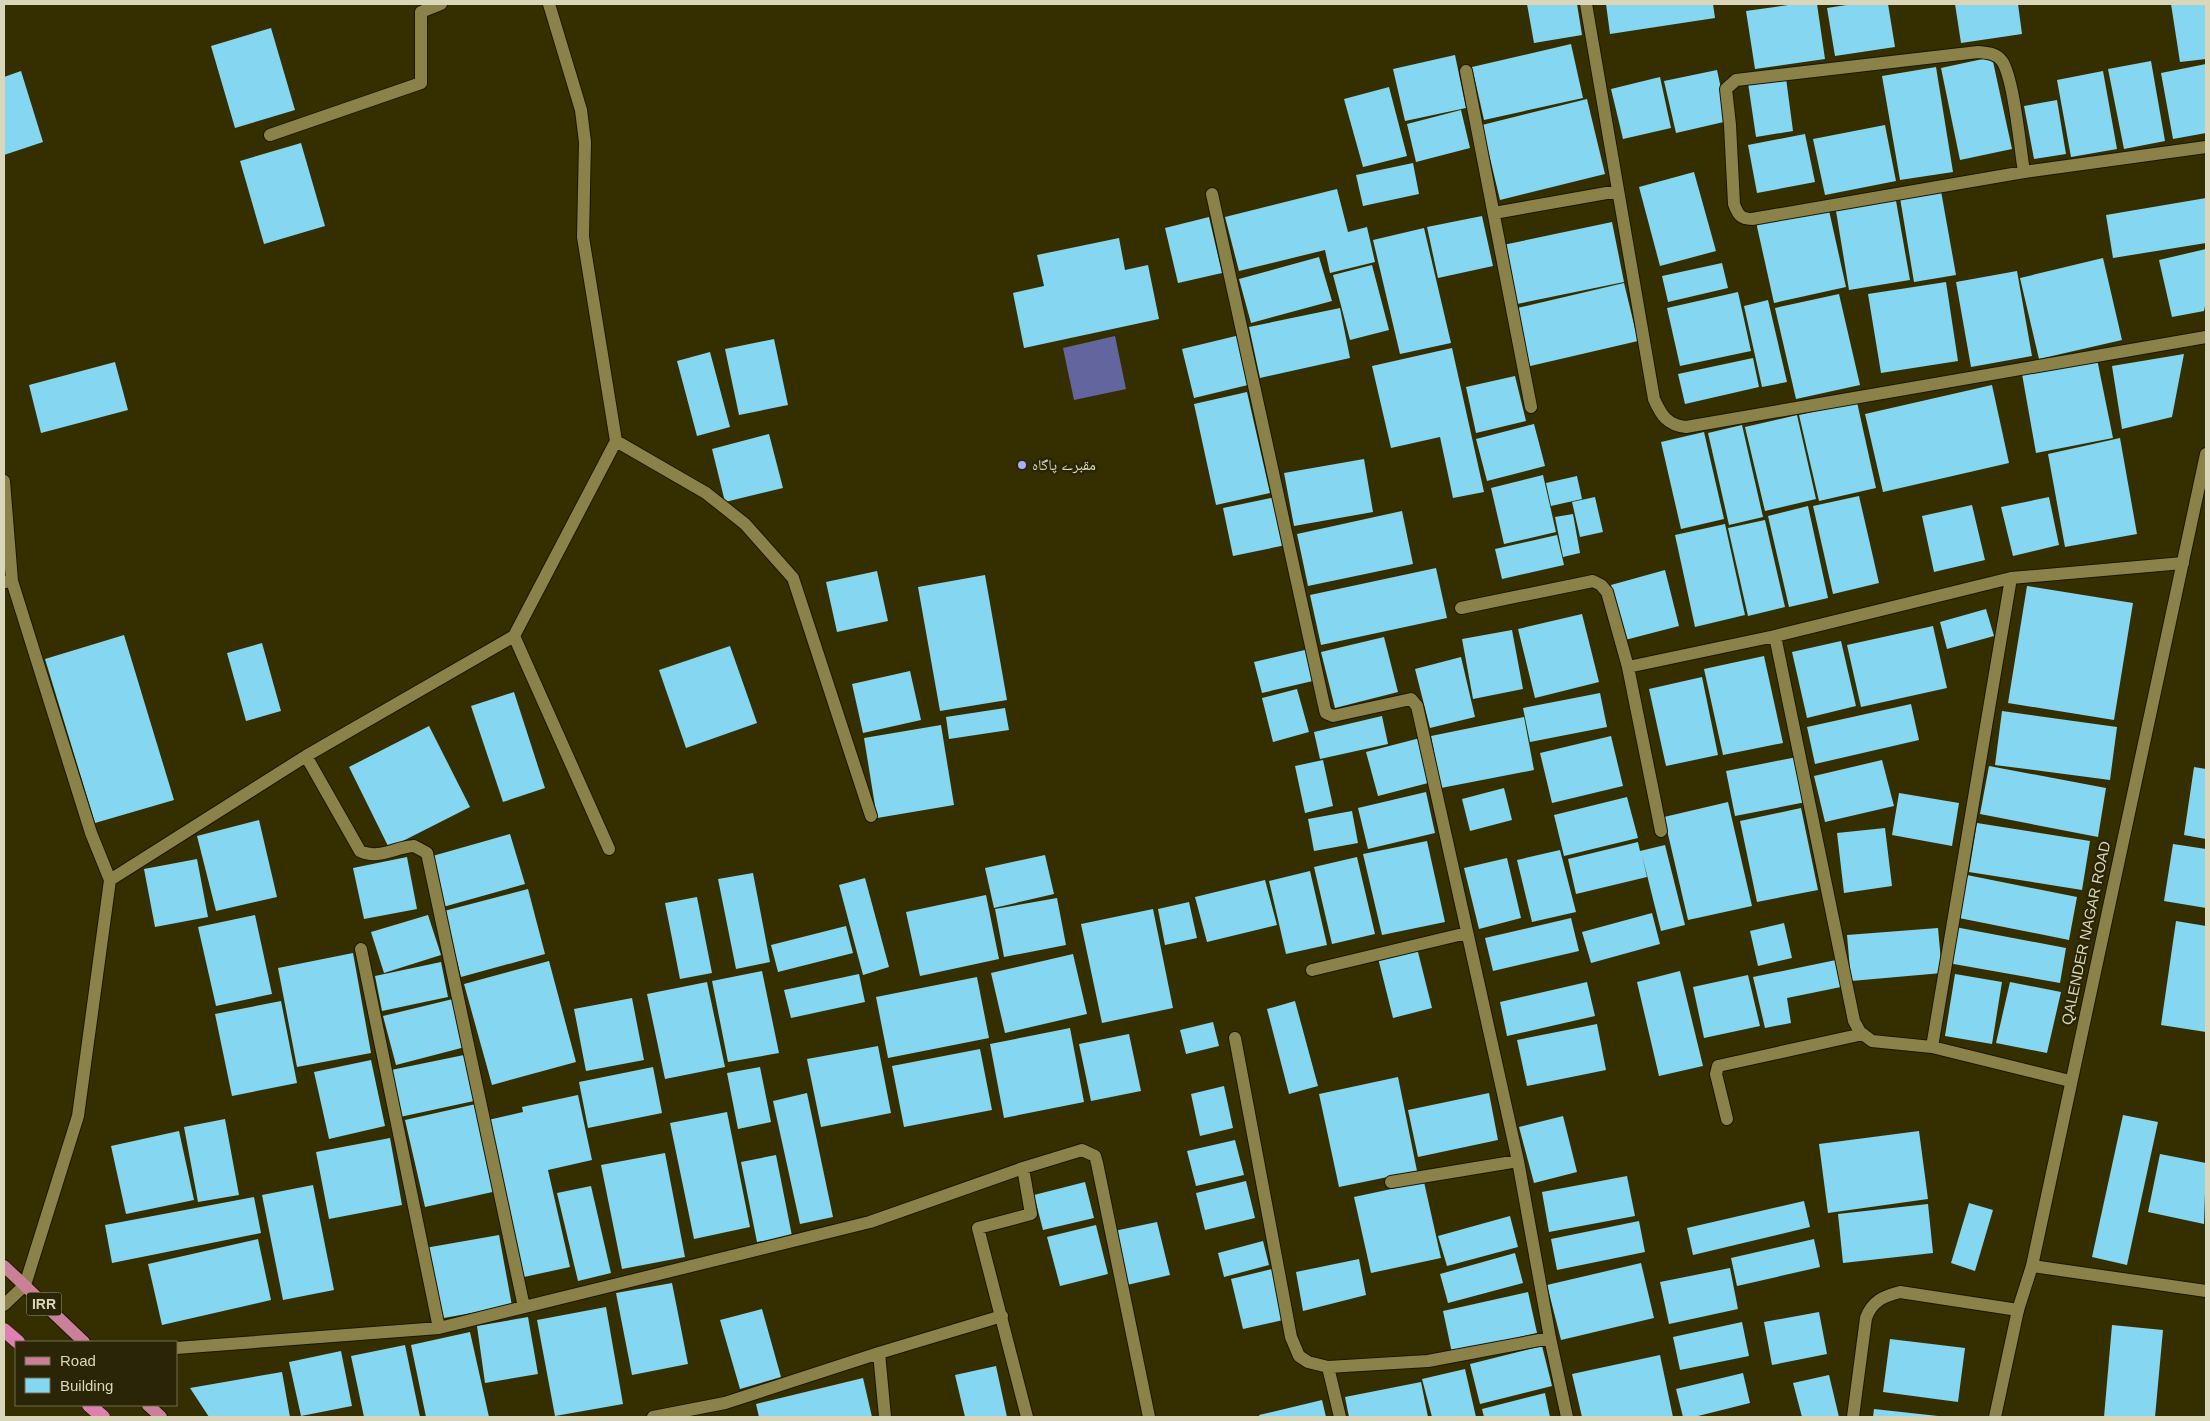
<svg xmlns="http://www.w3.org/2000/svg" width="2210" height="1421" font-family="Helvetica,'Noto Naskh Arabic',sans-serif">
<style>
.water{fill:#63659e}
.building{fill:#84d6f1}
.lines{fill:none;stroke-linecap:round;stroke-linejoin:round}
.minor-casing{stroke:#1b1700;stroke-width:14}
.tertiary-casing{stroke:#1b1700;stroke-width:14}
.primary-casing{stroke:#1b1700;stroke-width:14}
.trunk-casing{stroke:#1b1700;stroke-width:15}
.minor{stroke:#8a8248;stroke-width:12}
.tertiary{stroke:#8a8248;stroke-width:12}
.primary{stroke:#c98098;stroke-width:12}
.trunk{stroke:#de80b2;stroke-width:14}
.poi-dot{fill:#abaffb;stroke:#292506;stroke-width:2}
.labels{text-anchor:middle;stroke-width:5;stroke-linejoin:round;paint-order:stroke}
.shield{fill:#292506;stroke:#a5a183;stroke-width:1}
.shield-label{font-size:14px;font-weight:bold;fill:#dad6b9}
.poi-label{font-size:15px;fill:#dad6b9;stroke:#292506;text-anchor:start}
.street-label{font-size:15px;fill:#dad6b9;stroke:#292506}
</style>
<rect width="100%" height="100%" fill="#352f00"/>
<path class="water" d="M1115 336 1126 389 1074 400 1063 348Z"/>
<path class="building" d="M1527 4H1577L1582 35 1534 43Z
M1606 4H1713L1715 18 1610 34Z
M1795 4H1817L1825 59 1755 69 1746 11Z
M1853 4H1888L1895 47 1835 56 1827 8Z
M1955 4H2018L2022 34 1961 43Z
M2171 4H2206V59L2180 62Z
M271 28 295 110 235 128 211 46Z
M1571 44 1583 98 1484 120 1472 67Z
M1455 55 1466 108 1405 121 1393 69Z
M1992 57 2012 149 1960 160 1941 68Z
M2151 61 2165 141 2124 149 2108 69Z
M2206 64V133L2173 139 2161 73Z
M1936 67 1953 172 1900 180 1882 76Z
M1717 70 1728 121 1676 133 1664 81Z
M21 71 43 142 4 155V77Z
M2103 71 2117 149 2071 157 2057 80Z
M1660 77 1671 128 1623 139 1611 89Z
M1786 78 1793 131 1756 137 1748 83Z
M1389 87 1407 156 1363 167 1344 99Z
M1587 99 1605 174 1500 200 1482 125Z
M2057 100 2066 154 2034 159 2024 106Z
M1461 110 1470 148 1416 162 1407 124Z
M1885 125 1896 181 1825 195 1813 139Z
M1805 134 1815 182 1757 193 1748 145Z
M301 143 325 226 264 244 240 161Z
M1413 163 1419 194 1363 206 1356 175Z
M1694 172 1716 251 1660 266 1639 187Z
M1337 189 1348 232 1367 227 1375 262 1330 273 1325 250 1239 271 1225 217Z
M1941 191 1956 275 1914 282 1900 198Z
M1895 195 1910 280 1849 290 1835 205Z
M2206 198V243L2113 258 2106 215Z
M1828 206 1846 287 1774 303 1756 222Z
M1482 216 1493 266 1438 278 1427 227Z
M1209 217 1222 273 1178 283 1165 228Z
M1612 222 1624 282 1517 304 1503 245Z
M1424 228 1451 343 1400 354 1373 240Z
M1119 238 1125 270 1148 265 1159 319 1024 348 1013 293 1044 286 1037 255Z
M2206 249V301L2204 311 2172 317 2159 260Z
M1319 257 1332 301 1251 323 1239 279Z
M2103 258 2122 340 2039 359 2020 278Z
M1722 263 1728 288 1668 302 1662 276Z
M1372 265 1389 330 1350 340 1333 275Z
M2017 271 2032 356 1971 367 1956 282Z
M1946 282 1958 361 1881 373 1868 294Z
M1624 283 1638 341 1526 367 1513 309Z
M1738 292 1751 351 1680 366 1667 308Z
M1839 294 1860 385 1796 399 1775 308Z
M1768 300 1787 382 1762 387 1744 306Z
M1340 308 1350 358 1260 378 1249 327Z
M1240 335 1252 384 1194 398 1182 349Z
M774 339 788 405 739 415 725 349Z
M1452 348 1484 492 1453 498 1440 437 1391 448 1372 366Z
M710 352 730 427 697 436 677 361Z
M2184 354 2172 417 2122 429 2112 366Z
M1753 358 1759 387 1685 404 1678 374Z
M2097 359 2113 438 2036 453 2022 374Z
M115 362 128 410 41 433 29 385Z
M1515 376 1526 421 1476 433 1466 387Z
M1992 385 2009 463 1883 492 1865 414Z
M1247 392 1270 493 1216 505 1194 404Z
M1857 402 1876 488 1819 501 1799 415Z
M1797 415 1816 499 1765 511 1745 427Z
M1534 424 1545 466 1487 481 1476 439Z
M1742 425 1763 517 1729 525 1708 433Z
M1704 432 1724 519 1681 529 1661 442Z
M769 434 783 488 725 502 712 449Z
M2120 438 2137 534 2065 547 2048 454Z
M1364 459 1373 512 1294 526 1284 473Z
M1543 475 1556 532 1504 544 1491 488Z
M1577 476 1582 499 1551 506 1546 483Z
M1859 496 1879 583 1833 594 1813 506Z
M1276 497 1286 545 1233 556 1223 508Z
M1595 497 1603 532 1580 537 1572 502Z
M2049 497 2059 545 2013 556 2001 507Z
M1972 505 1985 560 1934 572 1922 516Z
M1808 506 1828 598 1789 607 1768 516Z
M1402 511 1413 564 1308 586 1297 534Z
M1573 514 1580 553 1563 557 1555 517Z
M1765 520 1785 607 1748 616 1728 528Z
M1725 524 1745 615 1695 627 1675 535Z
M1557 535 1564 565 1502 579 1495 549Z
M1436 568 1447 618 1321 645 1310 595Z
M1665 570 1679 626 1625 640 1611 585Z
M877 571 888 621 837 632 826 582Z
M985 575 1007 700 940 711 918 587Z
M2027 586 2133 603 2114 720 2008 703Z
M1986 609 1994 636 1947 649 1940 622Z
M1582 614 1599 682 1535 698 1518 629Z
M1933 626 1947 688 1861 707 1847 645Z
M1512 630 1523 689 1473 699 1462 639Z
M124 635 174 800 95 823 45 659Z
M1384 637 1398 692 1335 708 1321 652Z
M1841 641 1856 706 1807 718 1792 652Z
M262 643 281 711 246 721 227 653Z
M730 646 757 723 686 748 659 670Z
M1309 649 1317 680 1262 693 1254 662Z
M1764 656 1783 743 1723 755 1704 669Z
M1461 657 1475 717 1430 728 1415 669Z
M910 671 921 720 863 733 852 684Z
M1702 677 1718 755 1666 766 1649 689Z
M1297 689 1309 732 1273 742 1262 698Z
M514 692 545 788 503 802 471 706Z
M1600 693 1607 727 1530 742 1523 708Z
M1911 704 1919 740 1815 764 1807 727Z
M1005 708 1009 730 949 739 946 717Z
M2002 711 2117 727 2110 780 1995 765Z
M1382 716 1388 744 1320 759 1314 732Z
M1524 717 1534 770 1441 788 1431 736Z
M941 725 954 805 877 818 864 738Z
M429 726 470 807 389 848 349 767Z
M1611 736 1623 786 1552 803 1540 753Z
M1420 738 1432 782 1378 796 1366 752Z
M1797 757 1806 802 1735 816 1726 771Z
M1323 760 1333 806 1305 813 1295 766Z
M1882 760 1894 806 1825 822 1814 776Z
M1989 766 2106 788 2098 837 1980 814Z
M2194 767 2206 769V839L2184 835Z
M1504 788 1512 820 1470 831 1462 799Z
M1426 792 1435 833 1368 849 1358 808Z
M1899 793 1959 803 1952 846 1892 835Z
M1627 797 1638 838 1564 856 1554 815Z
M1728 802 1752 906 1688 920 1664 817Z
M1801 808 1818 890 1757 902 1740 821Z
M1352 811 1358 843 1314 851 1308 819Z
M259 820 277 897 216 911 197 836Z
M1977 823 2090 841 2082 890 1969 872Z
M1885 828 1892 886 1844 893 1837 833Z
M510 834 525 884 443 907 429 857Z
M1427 841 1445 922 1382 935 1363 854Z
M1638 842 1640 851 1665 845 1685 925 1661 931 1642 855 1647 877 1576 894 1568 859Z
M2173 844 2206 849V908L2164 901Z
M1560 850 1576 912 1532 922 1517 860Z
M1045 855 1054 894 994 908 985 868Z
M407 857 417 909 364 919 353 868Z
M1357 857 1375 934 1332 944 1314 867Z
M1507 858 1521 918 1479 929 1464 868Z
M197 859 208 917 155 927 144 869Z
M1310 871 1327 945 1286 954 1269 881Z
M753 873 770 962 736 969 718 879Z
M1967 875 2077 897 2069 940 1959 918Z
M865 878 889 967 863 975 839 885Z
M1265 880 1277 925 1207 942 1195 897Z
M528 889 545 954 461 977 444 911Z
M986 895 999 959 920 976 906 912Z
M697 897 712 973 680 979 665 903Z
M1057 898 1066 945 1004 957 995 909Z
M1189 902 1197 938 1165 945 1158 909Z
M1153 909 1173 1008 1102 1023 1081 924Z
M1652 913 1660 944 1591 963 1582 932Z
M255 915 272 994 216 1006 198 927Z
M428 915 441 955 384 973 371 932Z
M1571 918 1579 951 1493 971 1485 938Z
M2176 921 2206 926V1032L2161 1025Z
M1784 923 1792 958 1758 966 1750 931Z
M846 926 853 953 778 972 771 945Z
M1955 927 2066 948 2060 983 1948 963Z
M1938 928 1942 973 1851 981 1847 935Z
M1417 948 1432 1008 1393 1018 1378 958Z
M353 953 371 1053 297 1067 278 968Z
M1073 954 1087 1014 1005 1033 991 973Z
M1836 960 1841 987 1787 998 1791 1023 1765 1028 1753 977Z
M549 961 576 1062 492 1085 464 984Z
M441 962 448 997 382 1011 375 976Z
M762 971 779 1053 728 1062 712 981Z
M1680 971 1703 1066 1659 1076 1637 982Z
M859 974 865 1002 791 1018 784 990Z
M1955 974 2002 982 1992 1044 1945 1036Z
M1748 975 1760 1026 1704 1038 1693 987Z
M977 977 989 1038 888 1058 876 997Z
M707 982 725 1067 665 1079 647 994Z
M1587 982 1595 1016 1507 1036 1500 1002Z
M2010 982 2061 992 2047 1053 1996 1043Z
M457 998 469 1046 396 1065 383 1016Z
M632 998 644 1060 586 1071 574 1009Z
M281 1001 297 1083 232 1096 215 1014Z
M1295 1001 1318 1086 1289 1094 1267 1009Z
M1213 1022 1219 1046 1186 1054 1180 1030Z
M1597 1024 1606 1070 1527 1086 1517 1040Z
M1070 1028 1084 1102 1004 1118 990 1044Z
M1129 1034 1141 1091 1091 1101 1079 1044Z
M878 1046 891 1113 821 1127 807 1059Z
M980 1049 992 1110 904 1127 892 1066Z
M464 1055 474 1101 400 1117 391 1070Z
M371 1060 385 1126 329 1139 314 1072Z
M653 1067 662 1113 588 1128 579 1082Z
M760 1067 771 1122 738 1129 727 1073Z
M1398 1077 1417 1171 1339 1187 1319 1094Z
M1224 1086 1233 1128 1200 1136 1191 1094Z
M807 1093 833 1217 800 1224 773 1101Z
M1489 1093 1498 1140 1418 1157 1408 1110Z
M578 1095 592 1160 548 1170 570 1267 524 1277 488 1120 523 1112 522 1107Z
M476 1104 497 1191 425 1207 405 1120Z
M727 1112 750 1227 694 1239 670 1123Z
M2123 1115 2158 1122 2127 1265 2092 1257Z
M1563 1116 1577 1172 1534 1183 1519 1127Z
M225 1119 239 1195 198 1202 184 1127Z
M179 1131 194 1200 126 1214 111 1146Z
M1919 1131 1928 1199 1828 1213 1819 1144Z
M390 1138 402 1205 329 1219 316 1152Z
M1235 1140 1244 1175 1196 1186 1187 1151Z
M665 1153 685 1257 622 1269 601 1165Z
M2160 1154 2206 1163 2204 1224 2148 1212Z
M776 1155 792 1236 757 1242 741 1162Z
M1627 1176 1635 1216 1549 1232 1542 1192Z
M1246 1181 1255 1218 1205 1230 1196 1193Z
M1085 1182 1094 1218 1043 1230 1034 1195Z
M1424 1182 1441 1258 1371 1273 1354 1197Z
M313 1185 334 1290 283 1300 262 1195Z
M591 1186 611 1273 578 1281 557 1193Z
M254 1197 261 1233 112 1263 105 1225Z
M1804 1201 1810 1227 1693 1255 1687 1228Z
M1969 1203 1993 1210 1975 1271 1951 1263Z
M1928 1204 1933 1253 1843 1263 1838 1214Z
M1510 1216 1518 1247 1447 1266 1438 1236Z
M1639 1221 1645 1252 1557 1270 1551 1239Z
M1157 1222 1170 1275 1127 1285 1114 1231Z
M1096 1225 1108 1274 1060 1286 1047 1237Z
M499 1235 512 1306 438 1319 425 1248Z
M258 1239 271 1300 162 1325 148 1264Z
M1814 1239 1820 1267 1737 1286 1731 1258Z
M1263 1241 1269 1265 1224 1277 1218 1253Z
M1515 1253 1523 1283 1448 1303 1440 1274Z
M1359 1259 1366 1295 1303 1311 1296 1272Z
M1641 1263 1654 1318 1561 1340 1547 1285Z
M1730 1268 1738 1309 1669 1324 1660 1282Z
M1272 1269 1283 1320 1243 1329 1231 1279Z
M672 1283 688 1364 632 1375 616 1293Z
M1528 1292 1537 1333 1452 1353 1443 1311Z
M606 1307 623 1404 555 1416 537 1320Z
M762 1309 781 1377 740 1389 720 1320Z
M1819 1312 1827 1354 1772 1365 1764 1322Z
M528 1317 538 1374 485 1383 477 1326Z
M1742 1322 1749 1356 1680 1370 1673 1337Z
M2112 1325 2163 1330 2155 1417H2104Z
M470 1332 489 1417H426L411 1345Z
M1890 1339 1965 1348 1958 1402 1883 1392Z
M405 1345 420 1417H364L351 1356Z
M1542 1346 1552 1386 1480 1404 1470 1364Z
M341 1351 352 1406 301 1416 289 1362Z
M1660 1355 1673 1417H1582L1572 1374Z
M996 1366 1007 1417H965L955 1375Z
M1465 1369 1476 1417H1432L1422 1379Z
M282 1372 290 1417H209L190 1388Z
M1743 1373 1750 1403 1694 1417H1683L1676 1389Z
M1829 1375 1839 1417H1802L1793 1383Z
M863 1378 872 1417H759L756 1404Z
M1421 1382 1428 1417H1349L1345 1397Z
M1545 1393 1550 1417H1484L1482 1409Z
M1322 1400 1326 1417H1260L1259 1415Z
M1874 1409 1938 1416V1417H1873Z"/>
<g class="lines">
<defs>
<path id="minor" d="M1586 4 1654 399C1661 415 1667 425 1686 427L2206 337
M1466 71 1531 407
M270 135 421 83V12L441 4
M2024 172C2020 148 2014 79 2002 61 1996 53 1987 53 1978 52L1736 80 1726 89 1730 125 1734 204C1738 215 1741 219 1752 219L2024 172 2206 147
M1212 194 1325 710 1326 713 1333 716 1411 699 1417 706 1518 1161 1550 1338 1567 1417
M1494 213 1618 191
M616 441 706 493 745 524 793 578 871 816
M4 481 12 581 5 582
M2011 578 1932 1047 2070 1081
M12 581 91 833 110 880
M1461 608 1593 581 1601 585 1607 592 1628 667 1661 831
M514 636 609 849
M1775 636 1854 1021 1860 1032 1872 1041 1932 1047
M1628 667 1775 636 2011 578 2183 563
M306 756 360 851C379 860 395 847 414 846L427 853 524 1307
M361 949 439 1328
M1312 970 1467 933
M1235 1038 1291 1337 1299 1356 1308 1362 1328 1367 1428 1361 1550 1338
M1727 1119 1716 1074 1718 1066 1863 1034
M1023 1168 1031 1214 978 1228 1027 1417
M1391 1182 1518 1161
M2032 1266 2206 1291
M4 1305 25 1285 78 1116 110 880 306 756 514 636 616 441 583 237 585 142 581 110 549 4
M176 1348 439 1328 870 1222 1023 1168 1082 1150 1095 1156 1097 1163 1149 1417
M1328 1367 1340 1417
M653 1417 725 1403 879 1353
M885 1417 879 1353 1002 1316
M1853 1417 1866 1318C1872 1301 1884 1296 1900 1292L2018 1310"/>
<path id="tertiary" d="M1995 1417 2018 1310 2032 1266 2206 454"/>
<path id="primary" d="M4 1266 84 1342
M148 1405 161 1417"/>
<path id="trunk" d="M4 1330 18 1342
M89 1405 103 1417"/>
</defs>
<use href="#minor" class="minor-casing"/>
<use href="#tertiary" class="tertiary-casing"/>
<use href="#primary" class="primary-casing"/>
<use href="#trunk" class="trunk-casing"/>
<use href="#minor" class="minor"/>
<use href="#tertiary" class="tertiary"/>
<use href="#primary" class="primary"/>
<use href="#trunk" class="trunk"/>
</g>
<circle class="poi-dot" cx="1022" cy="465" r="5"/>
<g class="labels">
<rect class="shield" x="26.5" y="1292.5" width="35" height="23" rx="4"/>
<g class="shield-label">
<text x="44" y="1309">IRR</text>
</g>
<g class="poi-label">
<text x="1032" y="470">مقبرے پاگاہ</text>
</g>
<g class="street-label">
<text transform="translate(2086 933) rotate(-78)" y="5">QALENDER NAGAR ROAD</text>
</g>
</g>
<rect width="2210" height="1421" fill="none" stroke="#dad6b9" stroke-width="10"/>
<rect x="15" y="1341" width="162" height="65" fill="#292506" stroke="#706c4e"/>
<rect x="25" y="1357" width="25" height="8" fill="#c98098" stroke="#706c4e"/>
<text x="60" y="1366" font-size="15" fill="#dad6b9">Road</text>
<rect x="25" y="1378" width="25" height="15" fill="#84d6f1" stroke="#706c4e"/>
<text x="60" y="1391" font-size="15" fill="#dad6b9">Building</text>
</svg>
